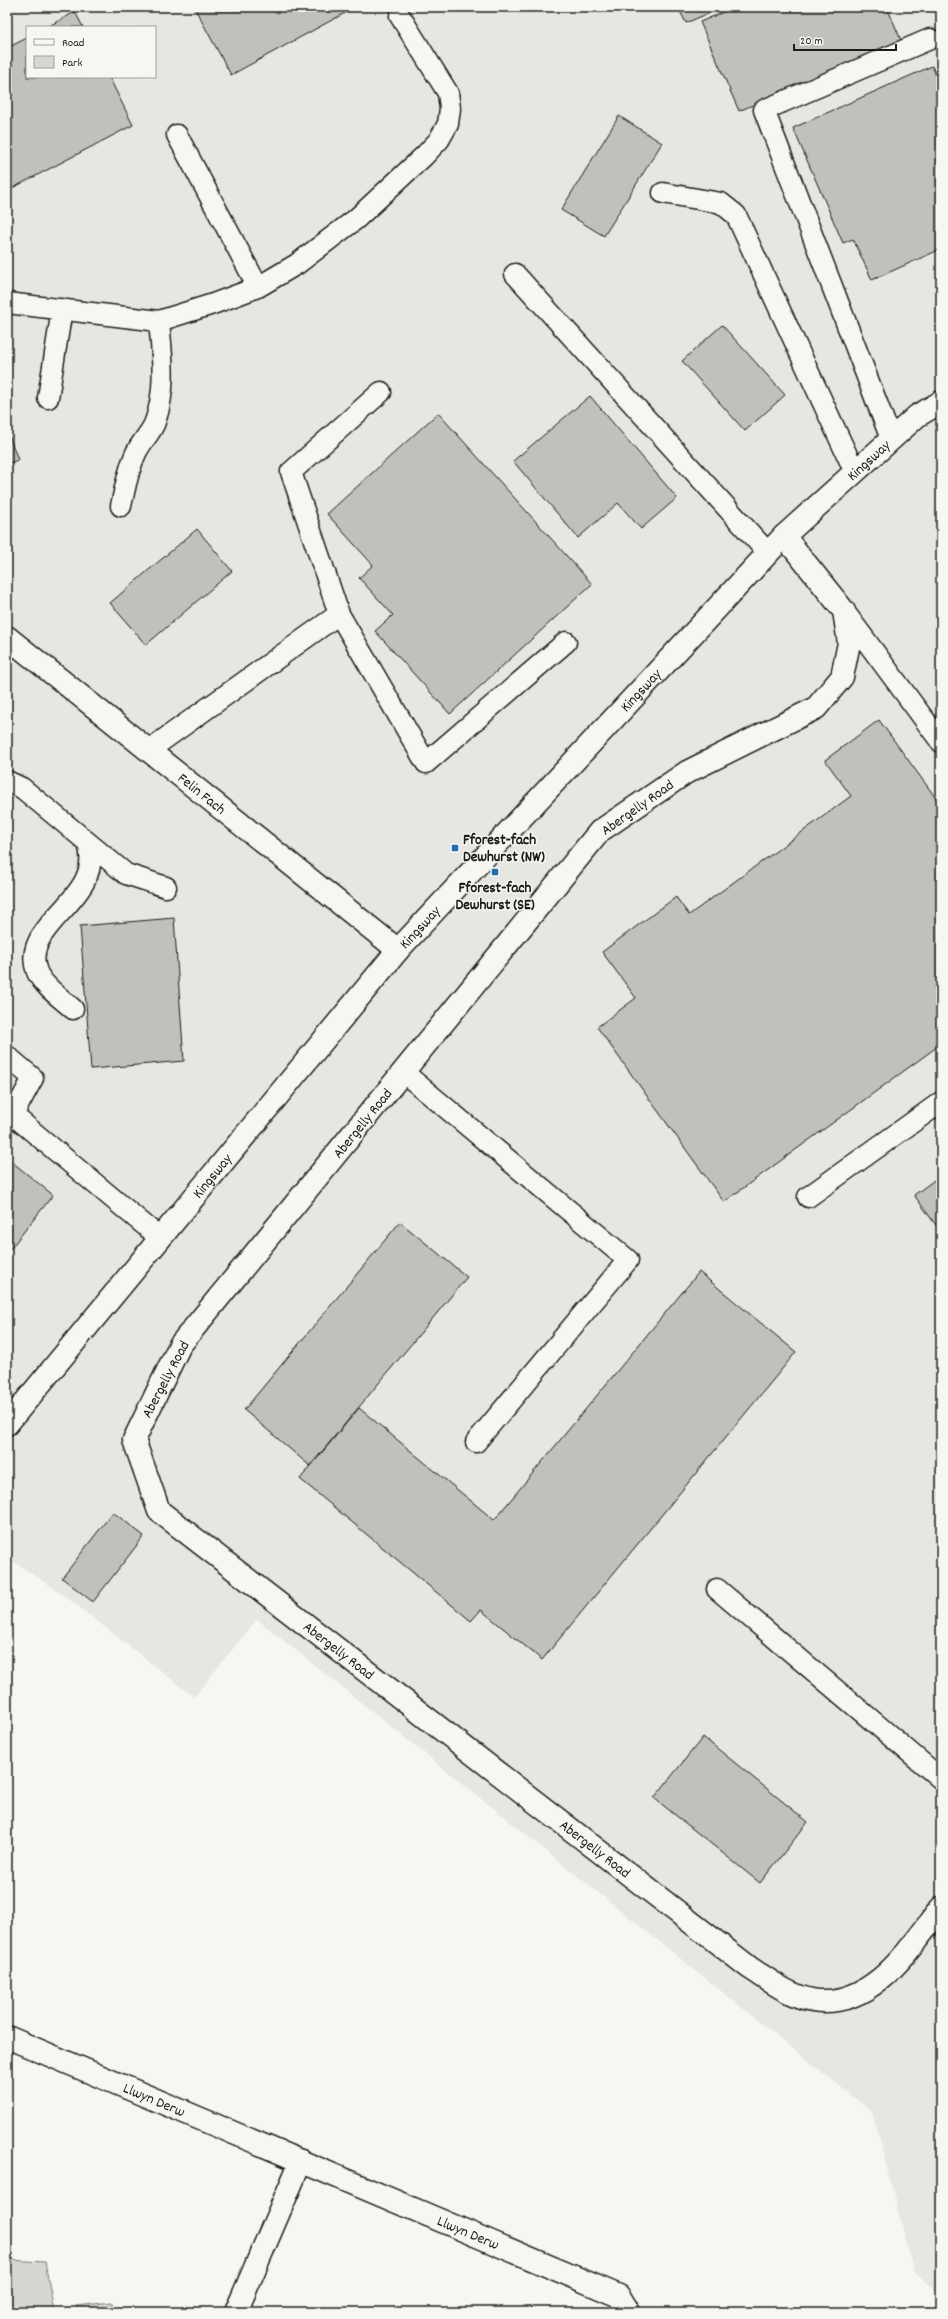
<svg xmlns="http://www.w3.org/2000/svg" width="948" height="2319" font-family="Dekko,sans-serif">
<style>
.built{fill:#e6e6e2;fill-rule:evenodd}
.green{fill:#d6d6d2;stroke:#797977}
.building{fill:#c0c0bd;stroke:#1c1c1c}
.lines{fill:none;stroke-linecap:round;stroke-linejoin:round}
.lane-casing{stroke:#1c1c1c;stroke-width:23}
.street-casing{stroke:#1c1c1c;stroke-width:25}
.lane{stroke:#f6f6f2;stroke-width:20}
.street{stroke:#f6f6f2;stroke-width:22}
.poi-dot{fill:#1f6fb2;stroke:#f6f6f2;stroke-width:1.5}
.labels{text-anchor:middle;stroke-width:3;stroke-linejoin:round;paint-order:stroke}
.street-label{font-size:15px;fill:#1c1c1c;stroke:#f6f6f2}
.poi-label{font-size:15px;font-weight:bold;fill:#1c1c1c;stroke:#f6f6f2;text-anchor:start}
</style>
<rect width="100%" height="100%" fill="#f6f6f2"/>
<filter id="ink" filterUnits="userSpaceOnUse"><feTurbulence type="fractalNoise" baseFrequency=".025" numOctaves="2"/><feDisplacementMap in="SourceGraphic" scale="8" xChannelSelector="R" yChannelSelector="G"/><feConvolveMatrix kernelMatrix="1 2 1 2 8 2 1 2 1" color-interpolation-filters="sRGB"/></filter>
<g filter="url(#ink)">
<path class="built" d="M7 7H941V2295L914 2272 872 2112 257 1619 194 1697 65 1596 7 1557ZM27 27H155V77H27Z"/>
<path class="green" d="M7 2260 45 2262 54 2312H7Z
M112 2302 113 2312H77L76 2306Z"/>
<path class="building" d="M194 7H356L231 75Z
M678 7H723L686 23Z
M735 7H887L901 40 739 111 700 22Z
M75 12 83 27H47Z
M27 38V77H109L133 125 7 191V48Z
M932 66 941 86V249L872 280 853 239 843 243 793 128Z
M619 116 662 143 604 236 561 210Z
M722 325 785 395 745 431 682 361Z
M590 396 677 498 641 529 618 503 578 538 513 461Z
M438 413 592 584 450 714 375 631 393 615 359 578 373 565 327 514Z
M7 430 18 460 7 464Z
M197 529 232 571 146 645 110 603Z
M879 720 941 805V1044L724 1202 597 1027 636 998 602 952 676 897 689 915 851 796 825 760Z
M174 918 184 1061 91 1069 80 926Z
M7 1071 13 1076 7 1084Z
M7 1158 53 1195 7 1253Z
M941 1175V1232L914 1195Z
M400 1222 467 1277 310 1466 244 1410Z
M699 1272 796 1352 542 1660 481 1610 471 1621 300 1479 359 1408 494 1520Z
M113 1512 144 1536 93 1602 62 1578Z
M703 1737 808 1822 760 1883 654 1798Z"/>
<g class="lines">
<defs>
<path id="lane" d="M177 135 258 287
M663 193 721 203 736 215 854 470
M515 274 768 553
M7 303 159 321 213 304 258 287 297 264 356 219 424 156 439 140 448 124 450 108 448 93 400 16
M381 392 291 472 339 614 426 763 566 642
M48 398 62 309
M891 439 764 110 930 39
M121 506C125 488 128 470 136 453 141 442 151 433 155 422 167 388 162 355 159 321
M844 611 941 742
M149 750 339 614
M7 781 22 788 126 874 166 887
M73 1009C61 998 44 987 37 972 18 924 106 899 88 844
M7 1056 33 1078 13 1115 160 1238
M403 1072 628 1260 476 1442
M808 1197 941 1102
M717 1589 941 1779"/>
<g id="street">
<path id="s1" d="M784 536 844 611 849 643 842 677 816 708 687 772 600 831 180 1345 134 1440 159 1511 750 1968C769 1980 789 1996 812 2000 872 2010 909 1949 941 1908"/>
<path id="s2" d="M7 637 398 950"/>
<path id="s3" d="M7 1424 398 950 784 536 917 416 941 402"/>
<path id="s4" d="M7 2037 619 2296 629 2312"/>
<path d="M236 2312 301 2161"/>
</g>
</defs>
<use href="#lane" class="lane-casing"/>
<use href="#street" class="street-casing"/>
<use href="#lane" class="lane"/>
<use href="#street" class="street"/>
</g>
</g>
<g class="poi-dot">
<rect x="451" y="844" width="8" height="8" rx="2"/>
<rect x="491" y="868" width="8" height="8" rx="2"/>
</g>
<g class="labels">
<g class="street-label">
<text dy="5" stroke="none"><textPath href="#s3" startOffset="1294">Kingsway</textPath></text>
<text dy="5" stroke="none"><textPath href="#s3" startOffset="970">Kingsway</textPath></text>
<text dy="5" stroke="none"><textPath href="#s2" startOffset="250">Felin Fach</textPath></text>
<text transform="translate(637 807) rotate(-35)" y="5">Abergelly Road</text>
<text dy="5" stroke="none"><textPath href="#s3" startOffset="646">Kingsway</textPath></text>
<text transform="translate(362 1123) rotate(-51)" y="5">Abergelly Road</text>
<text dy="5" stroke="none"><textPath href="#s3" startOffset="322">Kingsway</textPath></text>
<text transform="translate(165 1379) rotate(-62)" y="5">Abergelly Road</text>
<text dy="5" stroke="none"><textPath href="#s1" startOffset="1525">Abergelly Road</textPath></text>
<text dy="5" stroke="none"><textPath href="#s1" startOffset="1849">Abergelly Road</textPath></text>
<text dy="5" stroke="none"><textPath href="#s4" startOffset="160">Llwyn Derw</textPath></text>
<text dy="5" stroke="none"><textPath href="#s4" startOffset="501">Llwyn Derw</textPath></text>
</g>
<g class="poi-label">
<text x="463" y="844">Fforest-fach<tspan x="463" dy="17">Dewhurst (NW)</tspan></text>
<text x="495" y="892" text-anchor="middle">Fforest-fach<tspan x="495" dy="17">Dewhurst (SE)</tspan></text>
</g>
</g>
<rect width="948" height="2319" fill="none" stroke="#f6f6f2" stroke-width="24"/>
<rect x="12" y="12" width="924" height="2295" fill="none" stroke="#1c1c1c" stroke-width="1.5" filter="url(#ink)"/>
<rect x="26" y="26" width="130" height="52" fill="#f6f6f2" stroke="#9f9f9c"/>
<rect x="34" y="39" width="20" height="6" fill="#f6f6f2" stroke="#9f9f9c"/>
<text x="62" y="46" font-size="12" fill="#1c1c1c">Road</text>
<rect x="34" y="56" width="20" height="12" fill="#d6d6d2" stroke="#9f9f9c"/>
<text x="62" y="66" font-size="12" fill="#1c1c1c">Park</text>
<path d="M794 44v6h102v-6" fill="none" stroke="#1c1c1c" stroke-width="2"/>
<text x="800" y="44" font-size="12" fill="#1c1c1c" stroke="#f6f6f2" stroke-width="3" paint-order="stroke">20 m</text>
</svg>
